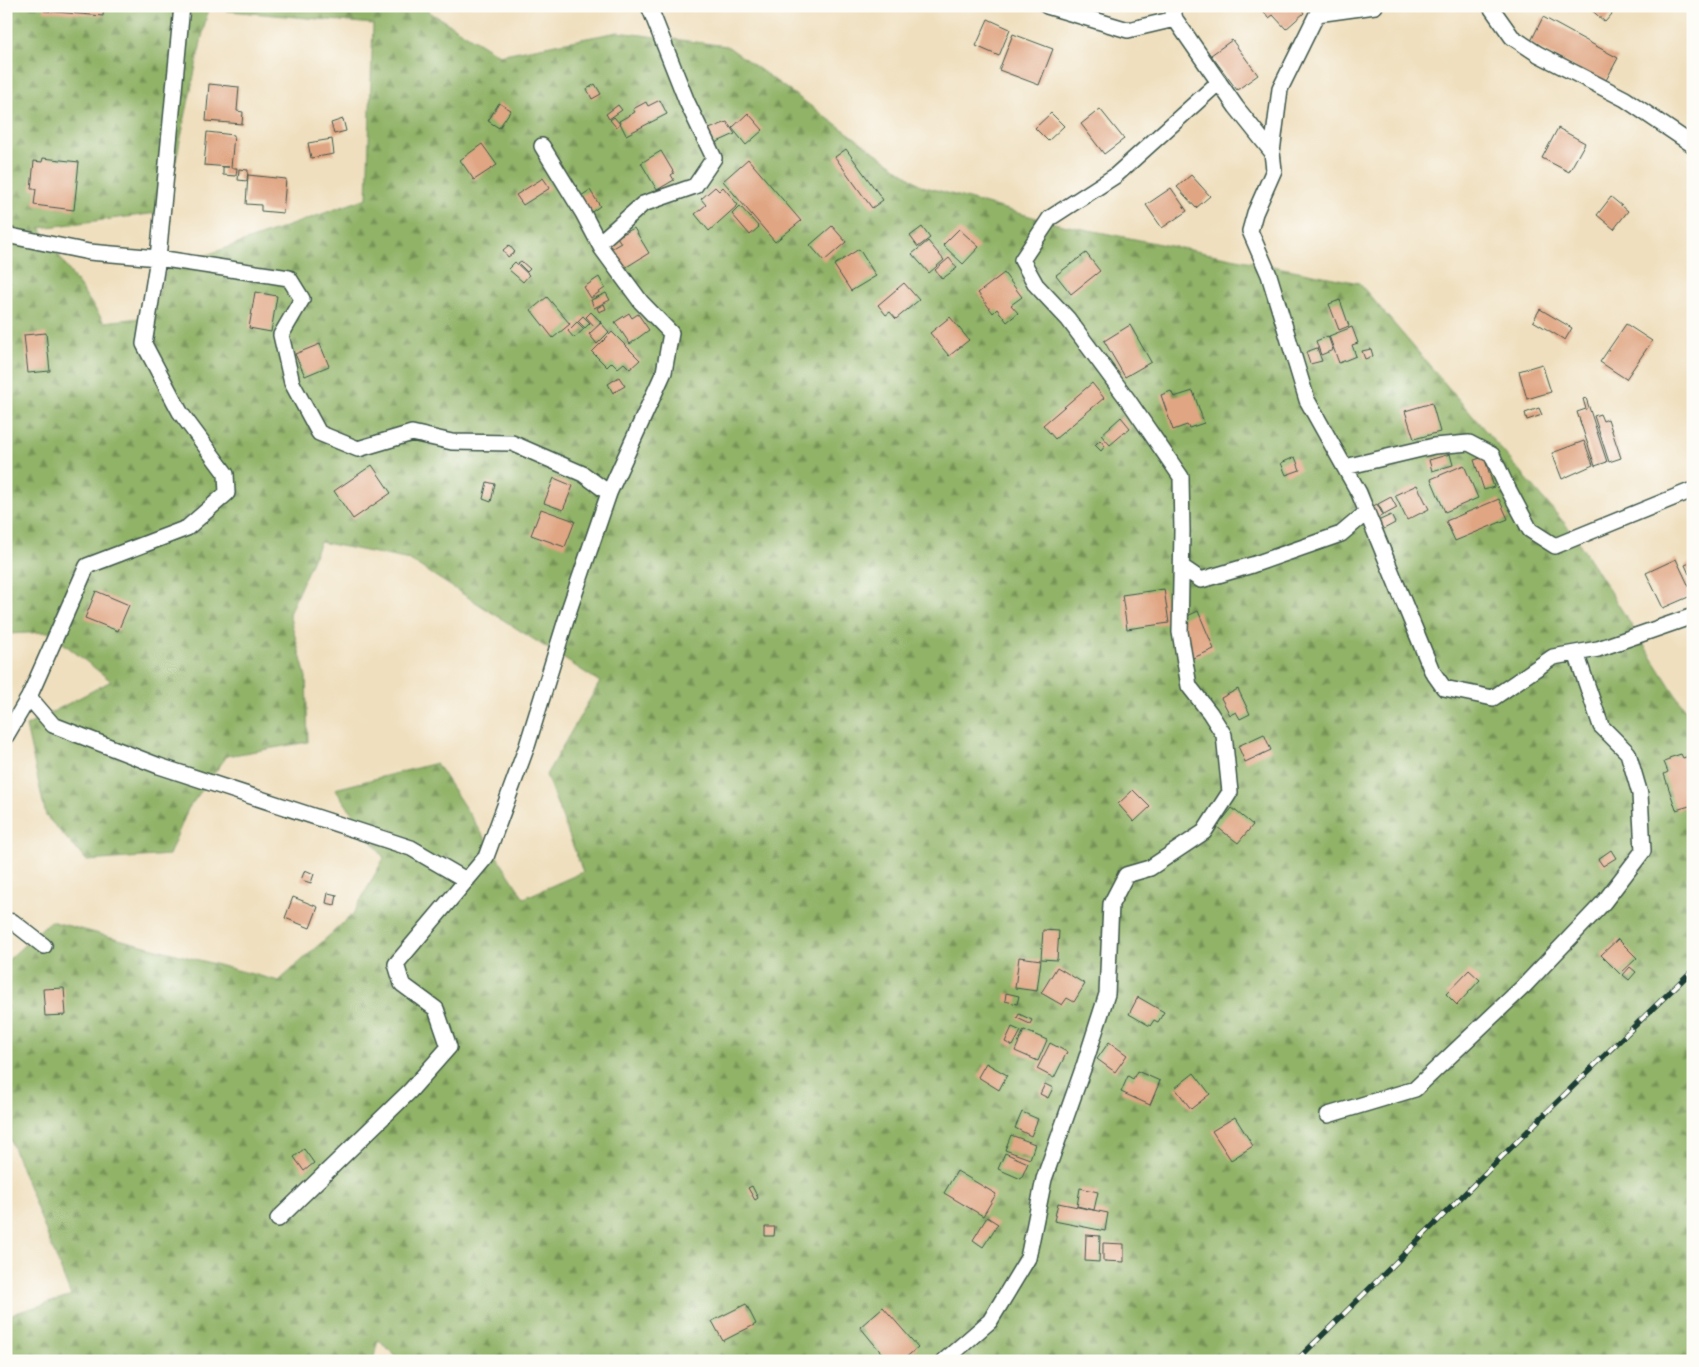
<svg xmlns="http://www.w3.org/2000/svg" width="1699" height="1367" font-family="Mynerve,sans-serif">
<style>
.forest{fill:url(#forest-firs);stroke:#58784e;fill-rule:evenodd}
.building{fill:#e0a683}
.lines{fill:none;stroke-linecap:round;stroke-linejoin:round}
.minor-casing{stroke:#3e5549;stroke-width:18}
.minor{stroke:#fff;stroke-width:15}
.rail-casing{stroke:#1f3d34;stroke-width:5.5}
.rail{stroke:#fdfcf7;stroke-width:4;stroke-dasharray:11;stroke-linecap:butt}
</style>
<defs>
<pattern id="forest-firs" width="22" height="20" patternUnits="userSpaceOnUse" patternTransform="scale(1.25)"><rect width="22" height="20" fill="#91b368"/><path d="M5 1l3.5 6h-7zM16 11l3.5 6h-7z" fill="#769356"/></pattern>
</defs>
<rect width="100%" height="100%" fill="#fdfcf7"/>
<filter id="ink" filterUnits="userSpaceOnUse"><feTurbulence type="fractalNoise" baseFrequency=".02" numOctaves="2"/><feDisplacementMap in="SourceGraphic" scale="10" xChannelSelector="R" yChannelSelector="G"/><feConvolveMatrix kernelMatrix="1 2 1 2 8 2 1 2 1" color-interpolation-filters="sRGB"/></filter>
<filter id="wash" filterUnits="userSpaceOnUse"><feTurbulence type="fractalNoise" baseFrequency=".0096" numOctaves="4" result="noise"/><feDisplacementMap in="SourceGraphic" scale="20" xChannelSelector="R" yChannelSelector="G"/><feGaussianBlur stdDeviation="1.12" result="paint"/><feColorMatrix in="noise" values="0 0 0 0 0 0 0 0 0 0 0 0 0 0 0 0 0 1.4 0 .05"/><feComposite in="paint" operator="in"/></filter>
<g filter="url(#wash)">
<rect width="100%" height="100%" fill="#efdfbe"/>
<path class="forest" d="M6 6H422L431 13 499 55 618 32 727 46 922 186 1058 224 1359 283 1572 532 1693 722V1361H402L378 1340 373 1361H6V1316L71 1296 6 1129V962L50 921 279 981 353 914 384 858 335 789 436 763 524 898 583 872 546 775 600 682 410 560 320 542 289 614 306 677 308 742 227 756 188 809 169 855 87 861 46 816 26 726 111 681 49 632 6 634ZM208 9 373 24 367 198 167 269 150 317 104 322 40 228 165 212Z"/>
<g id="blocks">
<path class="building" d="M44 6H104L103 16 44 11Z
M1259 6H1306L1302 10 1304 13 1286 29 1273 15 1269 18Z
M1587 6H1619L1605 22Z
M1543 17 1618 58 1604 84 1530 43Z
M988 19 1010 29 999 56 976 46Z
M1013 34 1053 49 1039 85 999 70Z
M1232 40 1258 75 1237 90 1211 55Z
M209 84 239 87 237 111 243 112 242 124 206 121Z
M595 84 601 94 592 99 587 89Z
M660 100 667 114 626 135 619 121 635 112 633 109 646 102 648 106Z
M499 103 511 110 499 128 488 121Z
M618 105 622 110 609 119 606 114Z
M1100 109 1124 139 1104 154 1081 124Z
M748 113 763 130 746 145 732 128Z
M1051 113 1064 126 1048 141 1035 128Z
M614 117 620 124 616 127 610 120Z
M343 119 346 131 334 134 331 123Z
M727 122 735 134 715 143 704 131Z
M1558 128 1585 143 1569 172 1542 158Z
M207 132 234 135 231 168H237L236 176 223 175V167H229L204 165Z
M332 139 334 154 311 158 308 143Z
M482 144 497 165 474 180 460 160Z
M846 149 883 200 872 208 835 157Z
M661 151 674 173 671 175 674 180 657 190 641 163Z
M43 158 79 162 74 210 34 205 36 189H31L34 161 42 162Z
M748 159 801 221 775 242 723 181Z
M239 169 248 170 247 181 238 180Z
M248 175 286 179 283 213 261 211V205L246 204Z
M1191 175 1210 196 1196 208 1177 187Z
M543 178 550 188 523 205 516 195Z
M715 187 719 191 723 187 738 205 709 231 695 214 706 205 701 199Z
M1171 188 1187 211 1162 228 1146 205Z
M590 190 600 206 589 214 578 198Z
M1611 197 1628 211 1614 229 1597 215Z
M740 206 759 227 750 235 732 214Z
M832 226 846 242 824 261 810 245Z
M922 227 930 238 918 247 910 236Z
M634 228 649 253 620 271 607 251 621 243 617 237Z
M959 229 979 247 963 264 943 245Z
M928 241 944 260 929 273 912 254Z
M509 245 515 252 508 257 503 250Z
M859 249 876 276 851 291 834 265Z
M1086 253 1100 271 1071 294 1056 275Z
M949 258 957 268 942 279 935 270Z
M521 261 530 269 527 272 518 263Z
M515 262 529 275 523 282 508 269Z
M1004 273 1022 297 1011 305 1018 313 1007 322 997 309 993 313 978 293Z
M599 277 605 288 591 298 584 287Z
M904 283 919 300 896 319 890 312 886 315 878 305Z
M255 292 277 296 271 332 249 328Z
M606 293 610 300 594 308 591 300Z
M547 297 570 324 553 338 531 310Z
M1340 300 1349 326 1339 330 1329 304Z
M604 304 606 309 599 312 597 308Z
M1540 309 1572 328 1565 340 1533 321Z
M591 312 601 322 595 327 586 317Z
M629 313 632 318 638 314 649 330 630 344 615 322Z
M583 316 590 323 585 328 578 321Z
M950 317 969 340 949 356 930 333Z
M577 322 584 329 574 338 568 331Z
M601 323 609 332 597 344 589 334Z
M1626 324 1652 341 1626 379 1600 362Z
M1130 325 1151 362 1125 377 1104 341Z
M1352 327 1358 343 1352 345 1356 356 1339 363 1329 336Z
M612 332 640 360 630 369 624 363 618 368 612 362 607 367 592 352Z
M46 333 50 371 28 373 24 335Z
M1328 336 1333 350 1321 355 1316 341Z
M320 344 329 366 305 376 295 354Z
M1317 348 1322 361 1310 364 1306 352Z
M1371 349 1373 356 1365 359 1362 351Z
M1542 364 1551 392 1527 399 1519 371Z
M619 377 625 386 613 393 608 384Z
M1092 383 1104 398 1055 439 1043 425Z
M1171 391 1174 397 1193 391 1204 423 1189 428 1187 425 1173 430 1161 395Z
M1586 398 1607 462 1595 466 1577 412 1586 409 1583 399Z
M1432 403 1440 432 1414 439 1405 411Z
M1539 408 1542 415 1527 420 1525 413Z
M1600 414 1603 421 1608 419 1621 458 1609 462 1594 416Z
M1121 417 1130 428 1110 445 1101 435Z
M1100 440 1105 446 1101 451 1095 445Z
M1584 441 1593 465 1562 479 1552 453Z
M1450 454 1453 465 1432 471 1429 460Z
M1295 457 1300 470 1286 475 1281 463Z
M1484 457 1494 487 1484 490 1474 460Z
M372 465 391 493 353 519 334 491Z
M1464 465 1478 498 1445 512 1431 479Z
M554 478 573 486 563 510 544 503Z
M487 482 495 484 491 502 483 499Z
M1417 485 1429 509 1407 520 1395 495Z
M1391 497 1397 508 1384 515 1378 504Z
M1499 499 1508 519 1455 541 1446 521Z
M1377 504 1383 515 1374 520 1368 509Z
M541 509 575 521 565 547 531 535Z
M1391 515 1395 523 1382 530 1378 521Z
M1676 559 1693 595 1663 608 1646 573Z
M1692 562 1693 573 1689 574 1685 565Z
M1164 589 1169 623 1127 629 1122 595Z
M96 591 129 605 118 631 85 618Z
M1198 611 1214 649 1193 658 1177 621Z
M1238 689 1250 714 1240 719 1236 712 1230 715 1221 698Z
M1264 734 1271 750 1245 762 1238 746Z
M1681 754 1683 758 1689 756 1693 767V805L1676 810 1664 774 1668 772 1664 762 1669 760V758Z
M1133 790 1150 807 1134 822 1118 804Z
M1232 808 1253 825 1238 843 1217 827Z
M1611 850 1616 858 1603 866 1598 859Z
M305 870 314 874 311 883 301 880Z
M328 893 337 895 335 905 326 903Z
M293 897 318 907 310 928 285 918Z
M1043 930 1059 931 1057 960 1041 959Z
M1618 939 1637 958 1620 974 1601 955Z
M1019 957 1041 960 1037 991 1015 988Z
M1057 967 1085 984 1074 1002 1067 998 1062 1005 1041 993Z
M1630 967 1636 972 1629 980 1623 975Z
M1469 970 1480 980 1457 1005 1446 994Z
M64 988 66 1015 45 1016 43 989Z
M1006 993 1019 996 1017 1004 1005 1001Z
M1138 997 1164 1012 1158 1022 1154 1020 1150 1026 1129 1014Z
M1019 1014 1032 1020 1030 1024 1017 1018Z
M1012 1027 1021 1031 1013 1046 1005 1042Z
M1024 1030 1047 1040 1038 1061 1015 1051Z
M1109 1042 1127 1055 1115 1072 1097 1059Z
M1050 1043 1067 1052 1054 1078 1037 1069Z
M986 1063 1007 1075 999 1090 978 1077Z
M1137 1071 1160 1081 1150 1105 1121 1092 1128 1076 1133 1079Z
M1194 1073 1210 1094 1191 1109 1175 1088Z
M1045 1084 1053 1088 1048 1098 1040 1094Z
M1022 1112 1038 1119 1031 1136 1015 1128Z
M1235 1117 1253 1146 1231 1160 1212 1131Z
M1011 1135 1035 1144 1030 1159 1005 1150Z
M304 1149 314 1163 304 1171 294 1157Z
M1005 1153 1028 1163 1021 1179 998 1169Z
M957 1171 996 1194 983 1216 944 1193Z
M752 1186 758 1198 755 1200 748 1188Z
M1080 1188 1098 1192 1094 1210 1077 1206Z
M1058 1203 1108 1213 1105 1231 1054 1221Z
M987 1217 998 1224 983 1247 973 1240Z
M765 1227H775L774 1236H765Z
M1086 1235 1100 1236 1099 1262 1085 1261Z
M1103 1243 1124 1244V1262L1103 1261Z
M746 1304 756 1324 723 1341 712 1321Z
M883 1307 918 1347 902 1361H888L860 1327Z"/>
</g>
</g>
<g filter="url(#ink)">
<use href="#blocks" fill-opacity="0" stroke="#3e5549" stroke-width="1"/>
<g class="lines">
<defs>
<path id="minor" d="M1047 6 1128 30 1175 19
M1172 6 1175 19 1236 107 1272 152 1274 170 1255 213 1250 231 1269 275 1307 400 1359 493 1432 671 1444 688 1493 698 1553 657 1598 649 1693 616
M1490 6 1512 37 1538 54 1625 99 1693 145
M1272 152 1280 89 1317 14 1375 6
M6 235 89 252 158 258 289 278 302 299 281 335 292 383 319 433 358 449 412 433 452 442 512 443 583 474 609 493
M599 243 643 204 695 186 714 158 687 102 649 6
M1345 467 1434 446 1469 443 1492 455 1505 483 1530 530 1555 546 1690 491
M1182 567 1201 580 1252 565 1341 534 1367 512
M29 697 53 725 159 766 411 848 466 880
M6 736 29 697 87 566 187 528 227 493 226 474 180 412 144 344 158 258 182 6
M6 921 13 922 44 946
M1328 1115 1415 1089 1524 986 1604 902 1643 851 1640 794 1628 753 1601 726 1576 653
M278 1219 410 1091 449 1047 436 1009 402 984 396 964 486 857 527 746 570 607 609 493 664 372 671 333 641 302 602 249 583 213 542 146
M944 1361 990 1321 1028 1258 1044 1179 1084 1066 1107 994 1111 904 1126 875 1150 868 1204 832 1230 792 1224 735 1210 713 1189 686 1180 632 1182 531 1181 477 1128 400 1068 319 1036 285 1022 260 1050 218 1115 176 1219 82"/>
</defs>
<use href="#minor" class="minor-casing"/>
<use href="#minor" class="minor"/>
<defs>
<path id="rail" d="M1296 1361C1429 1231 1558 1098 1693 970"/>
</defs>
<use href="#rail" class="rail-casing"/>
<use href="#rail" class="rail"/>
</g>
</g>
<rect width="1699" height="1367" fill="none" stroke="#fdfcf7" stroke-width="25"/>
</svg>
